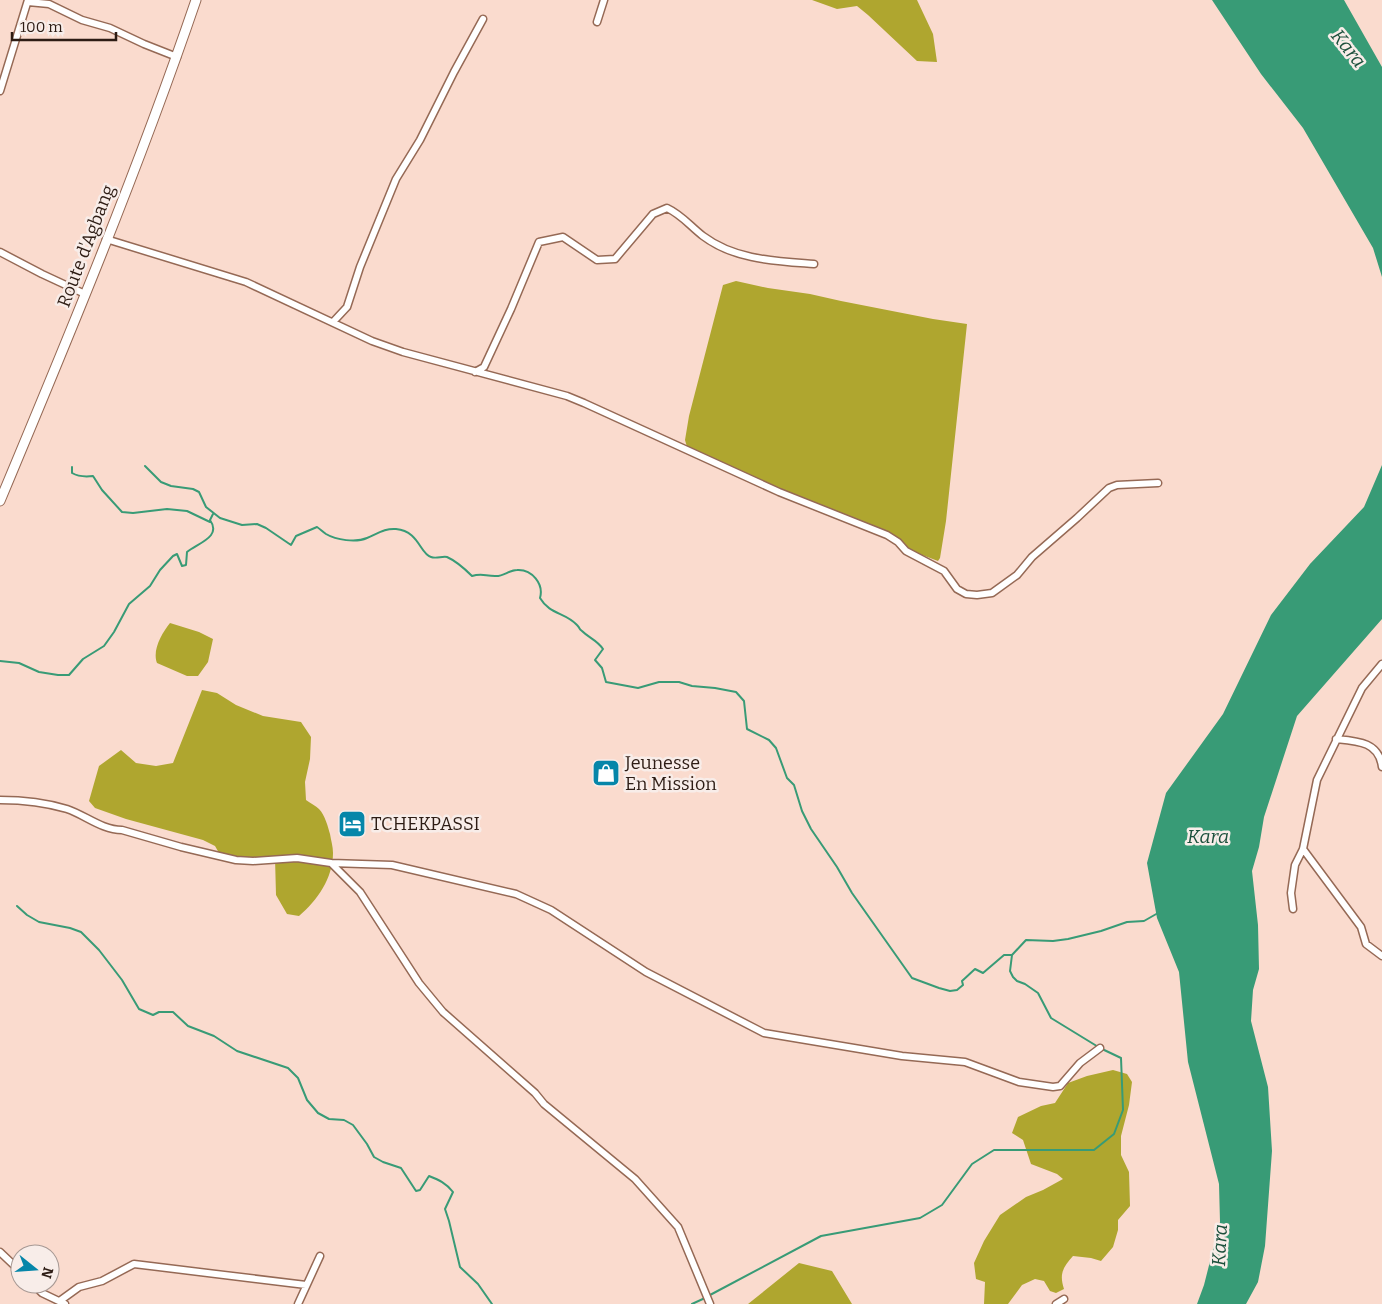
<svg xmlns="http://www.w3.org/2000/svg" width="1382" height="1304" font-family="Bitter,serif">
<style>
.forest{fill:#afa62f}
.water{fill:#389b76}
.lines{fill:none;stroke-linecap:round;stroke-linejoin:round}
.stream{stroke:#389b76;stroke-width:2}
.street-casing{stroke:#956955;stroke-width:9}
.secondary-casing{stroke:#956955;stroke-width:11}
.street{stroke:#fff;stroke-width:6}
.secondary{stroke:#fff;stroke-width:9}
.labels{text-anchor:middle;stroke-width:5;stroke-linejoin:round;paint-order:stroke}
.street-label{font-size:18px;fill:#2d1c14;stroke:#f8ede9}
.poi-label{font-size:18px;fill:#2d1c14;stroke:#f8ede9;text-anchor:start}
.water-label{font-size:19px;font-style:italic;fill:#1c503c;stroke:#f8ede9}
</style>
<rect width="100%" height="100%" fill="#fadbce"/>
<path class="forest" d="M812 0H917L933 34 937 62 917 61 868 15 857 6 837 9Z
M736 281 768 288 810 294 841 301 933 319 967 324 946 521 940 558 938 561 909 550 899 540 757 480 687 447 685 440 689 416 723 285Z
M170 623 199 632 213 639 208 662 198 676H187L157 663C152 650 162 633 170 623Z
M202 690 217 693 236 705 263 716 301 722 311 737 310 759 305 782 306 800C310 803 316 806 319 809 325 815 328 827 330 834 331 840 333 847 333 853 333 878 317 901 299 916L287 914 276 895 275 858 238 860 219 853 215 846 203 840 126 819 95 808 89 801 99 766 121 750 136 763 156 766 173 763Z
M1113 1070 1127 1074 1132 1082 1129 1105 1121 1136V1155L1129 1172 1130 1206 1118 1220V1230L1113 1247 1101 1261 1091 1258 1073 1256C1063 1267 1059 1274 1064 1289L1056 1293 1050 1291 1044 1281 1035 1279 1022 1285 1008 1304H984L985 1282 976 1279 974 1263 984 1241 1000 1215 1026 1197 1043 1190 1063 1179 1057 1174 1031 1164 1023 1140 1012 1133 1018 1117 1041 1106 1055 1103 1068 1083 1087 1076Z
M799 1263 832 1271 852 1304H748Z"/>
<path class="water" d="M1212 0H1344L1382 67V277L1373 248 1303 128 1261 74Z
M1382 465V619L1297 716 1264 817 1259 847 1252 871 1258 925 1259 969 1253 990 1251 1021 1268 1087 1272 1151 1265 1246 1258 1282 1246 1304H1197L1204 1285 1220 1222 1219 1184 1188 1062 1179 972 1157 918 1147 863 1166 793 1223 714 1271 615 1310 564 1364 507Z"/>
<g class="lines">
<path class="stream" d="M145 466 161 482 171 486 193 489 199 492 206 507 220 518 242 525 257 524 266 528 291 545 296 536 317 527C320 529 323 532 326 534 336 540 356 543 367 538 377 534 385 528 396 529 419 531 420 554 431 557 436 559 442 556 447 557 456 561 465 569 472 576 482 573 485 576 495 576 503 577 509 570 517 570 532 569 544 584 540 598 550 615 565 612 577 625 581 629 578 628 582 631 589 638 597 640 603 649L595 660 602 668 606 682 638 688 659 682H679L692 686 715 688 736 692 744 701 747 729 769 740 776 748 787 778 794 785 802 811 811 829 837 867 852 893 912 978 939 988 950 991 957 990 963 985 962 981 975 969 983 973 1004 955H1012
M72 467V473C79 477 85 477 93 476L102 490 122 512 133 513 167 509 187 511 210 522
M0 661 19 663 39 672 58 675H69L83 659 104 646 114 632 129 604 150 586 160 570 173 556 177 554 182 566 186 565 187 552C198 543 222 537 210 520L213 514
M17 906 27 915 39 922 70 928 81 932 99 950 122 980 139 1009 153 1015 159 1012H173L188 1026 214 1036 237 1051 288 1068 298 1078 307 1100 318 1113 329 1119 344 1120 353 1125 367 1144 374 1157 383 1162 401 1168 416 1191 420 1190 429 1176C439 1180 446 1183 453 1192L445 1209 449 1221 460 1267 478 1284 492 1304
M710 1295 821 1236 920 1218 942 1205 972 1164 994 1150H1094L1114 1134 1123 1110 1121 1058 1100 1048 1051 1018 1038 993 1025 984 1017 981 1013 977 1010 971 1012 955 1026 940 1053 941 1068 939 1101 931 1127 922 1144 921 1158 913
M692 1304 705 1298"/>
<defs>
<path id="street" d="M28 2 49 4 82 20 110 28 144 44 177 57
M597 22 604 0
M0 91 28 0
M106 239 246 282 372 341 403 352 567 396 584 403 779 492 887 535 898 542 906 551 944 571 957 589 966 594 977 595 992 593 1017 575 1032 557 1077 518 1109 488 1117 485 1158 483
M0 252 42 274 85 294
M333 322 347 307 360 267 396 179 420 140 454 72 483 19
M475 372 484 367 511 309 539 242 563 237 597 260 615 259 653 214 667 208C682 215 690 226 703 236 735 260 775 261 814 264
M1336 739C1358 741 1379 742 1382 767
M0 800C20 800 47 803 67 809 85 815 102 830 122 830L181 847 236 860 253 861 297 858 331 863 360 892 419 983 443 1012 535 1093 544 1104 635 1179 678 1227 710 1304
M1303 849 1361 927 1366 944 1382 956
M331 863 392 865 516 894 551 910 646 972 764 1033 902 1056 965 1062 1019 1082 1053 1087 1060 1086 1080 1063 1100 1048
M1293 909 1291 893 1295 865 1303 849 1317 780 1362 688 1382 664
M0 1252 20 1271
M33 1284 42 1293 65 1304
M61 1300 79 1287 102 1281 134 1264 306 1285
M298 1304 320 1256
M1056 1304 1064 1299"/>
<path id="secondary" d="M0 501C69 336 138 170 196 0"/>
</defs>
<use href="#street" class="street-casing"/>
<use href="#secondary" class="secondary-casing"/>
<use href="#street" class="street"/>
<use href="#secondary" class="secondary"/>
</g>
<defs>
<symbol id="shop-square" viewBox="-11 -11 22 22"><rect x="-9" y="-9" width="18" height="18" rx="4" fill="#0686a9" stroke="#f8ede9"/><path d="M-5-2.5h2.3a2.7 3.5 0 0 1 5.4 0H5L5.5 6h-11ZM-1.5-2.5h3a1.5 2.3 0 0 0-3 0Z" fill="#fff"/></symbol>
<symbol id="hotel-square" viewBox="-11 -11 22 22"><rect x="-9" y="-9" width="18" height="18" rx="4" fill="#0686a9" stroke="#f8ede9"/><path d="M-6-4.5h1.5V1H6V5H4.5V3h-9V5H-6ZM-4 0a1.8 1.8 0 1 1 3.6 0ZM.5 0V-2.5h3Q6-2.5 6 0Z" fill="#fff"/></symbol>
</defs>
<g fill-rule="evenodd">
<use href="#shop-square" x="590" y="757" width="32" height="32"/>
<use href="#hotel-square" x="336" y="808" width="32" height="32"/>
</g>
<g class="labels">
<g class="street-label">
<text transform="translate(86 246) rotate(-69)" y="6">Route d'Agbang</text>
</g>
<g class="poi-label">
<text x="625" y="769">Jeunesse<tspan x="625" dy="21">En Mission</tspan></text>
<text x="371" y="830">TCHEKPASSI</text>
</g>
<g class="water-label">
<text transform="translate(1349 48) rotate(51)" y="7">Kara</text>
<text x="1208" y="843">Kara</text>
<text transform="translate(1219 1245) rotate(-87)" y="7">Kara</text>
</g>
</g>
<g transform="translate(35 1269) rotate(107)"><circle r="24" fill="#f8ede9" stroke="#a79994"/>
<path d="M0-4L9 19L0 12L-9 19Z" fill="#0686a9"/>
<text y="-8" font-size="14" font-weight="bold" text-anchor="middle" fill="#2d1c14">N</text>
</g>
<path d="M12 32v8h104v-8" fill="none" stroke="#2d1c14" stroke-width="2.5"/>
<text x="20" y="32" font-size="15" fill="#2d1c14" stroke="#f8ede9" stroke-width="4" paint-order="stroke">100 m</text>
</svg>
